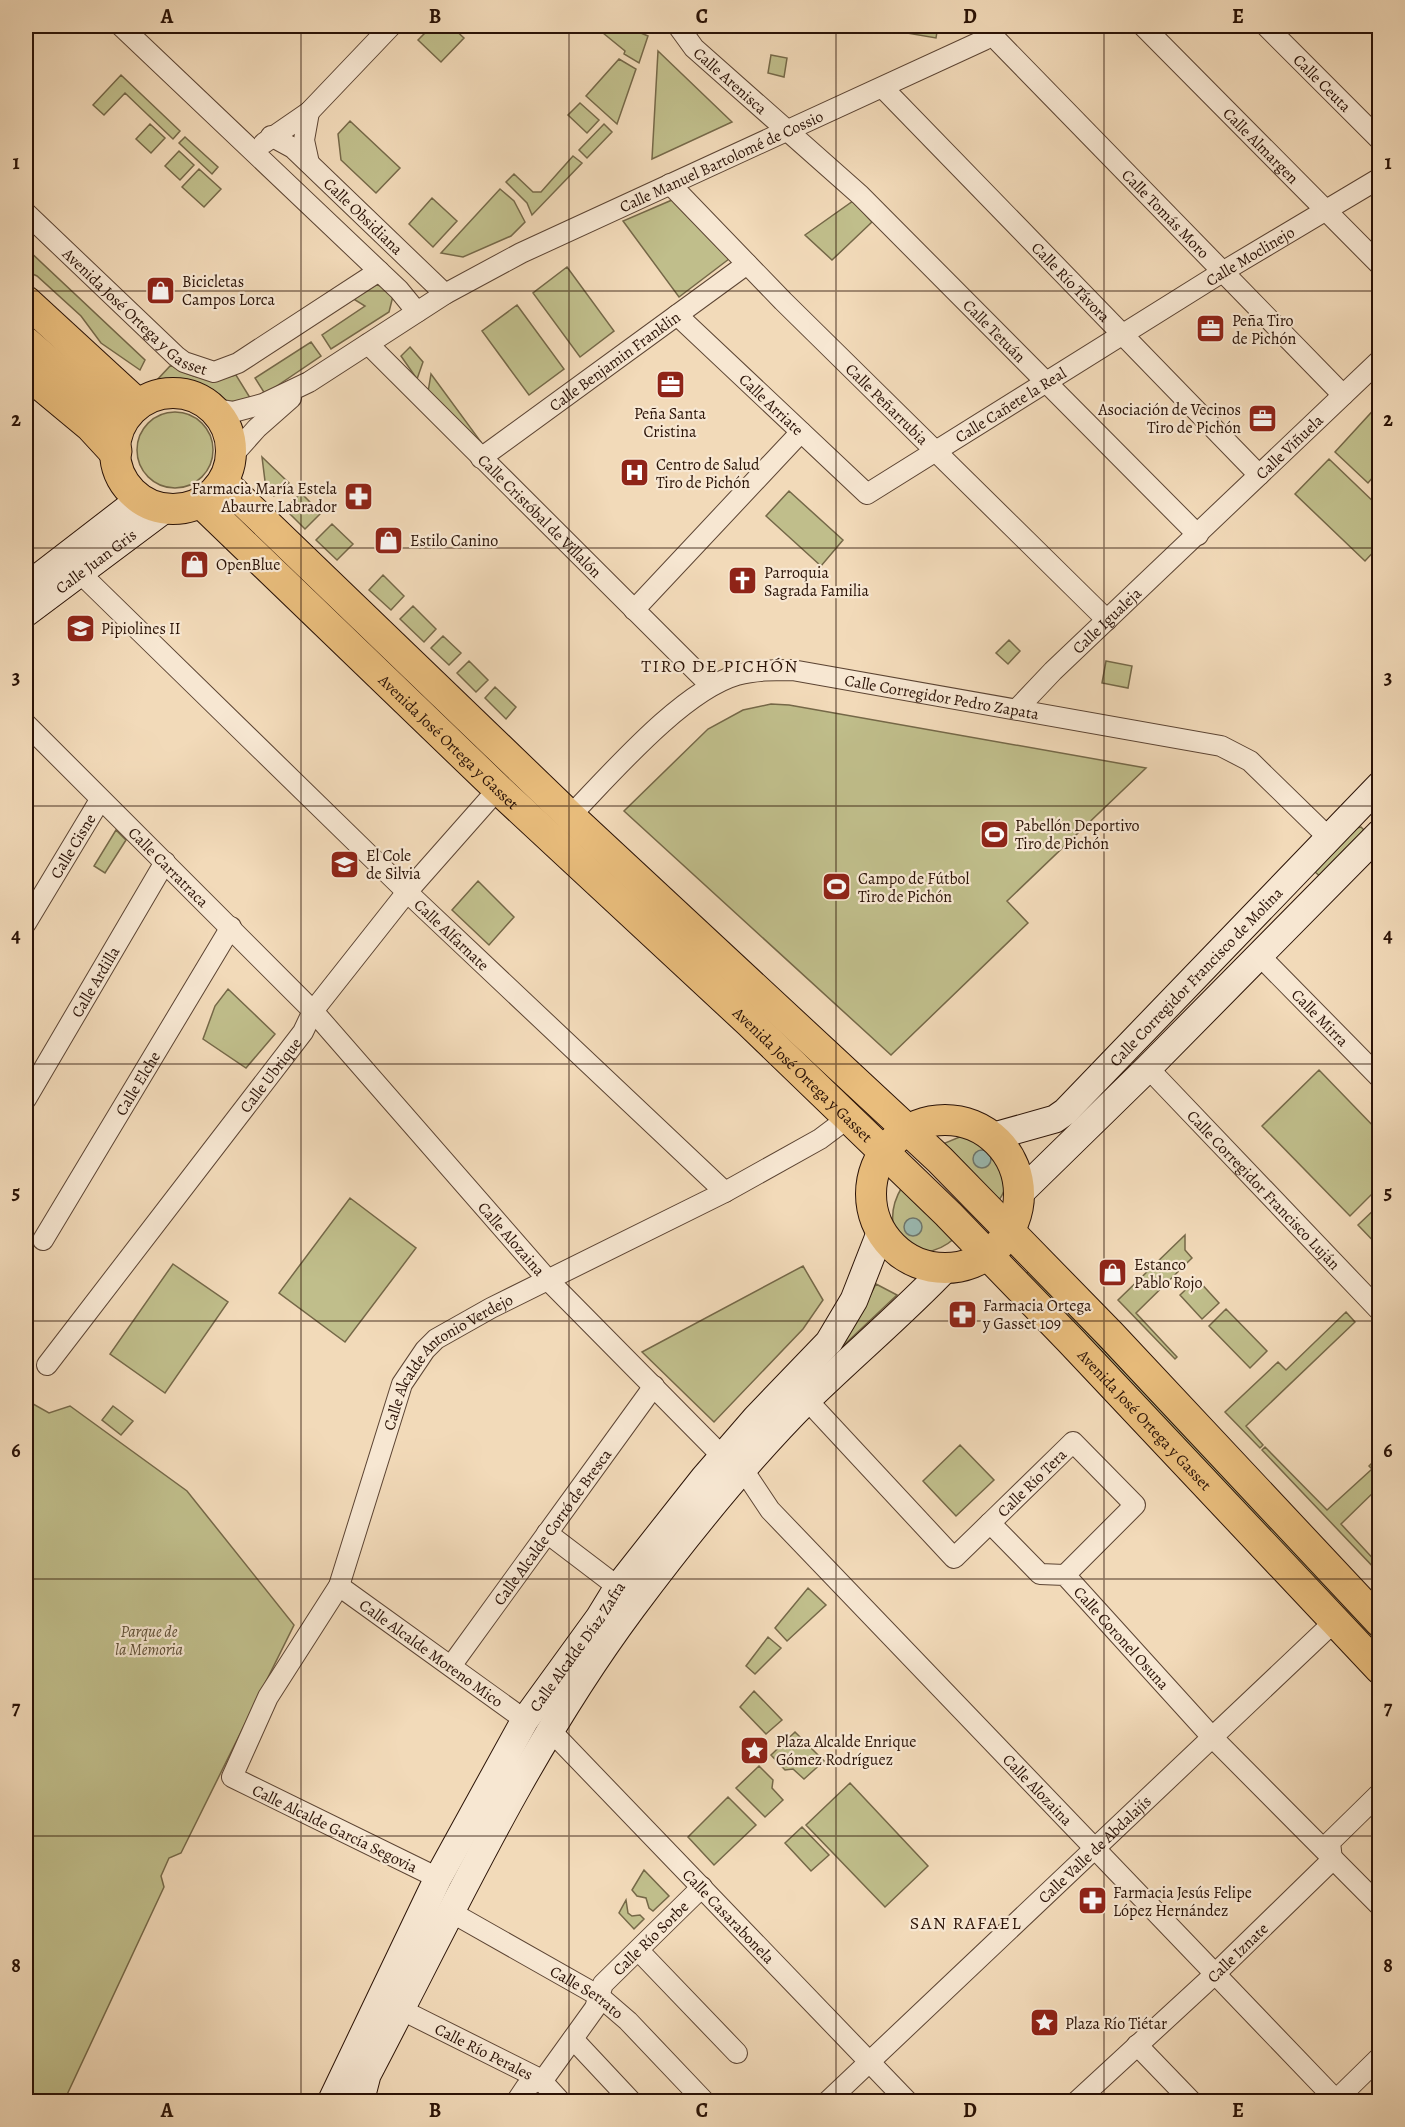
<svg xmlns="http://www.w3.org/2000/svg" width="1405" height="2127" font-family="Alegreya,serif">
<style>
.green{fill:#c0be8b;stroke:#756848;stroke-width:1.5}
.water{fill:#9bbab2;stroke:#6e776d;stroke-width:1.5}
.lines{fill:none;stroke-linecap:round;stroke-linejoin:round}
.street-casing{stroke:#5c4433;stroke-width:22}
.secondary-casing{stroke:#2a1206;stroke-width:29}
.primary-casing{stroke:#2a1206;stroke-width:32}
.highway-casing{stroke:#2a1206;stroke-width:35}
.street{stroke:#f7e7d2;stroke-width:20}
.secondary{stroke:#f7e7d2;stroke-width:27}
.primary{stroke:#e9bd7c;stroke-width:30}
.highway{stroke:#e9bd7c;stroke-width:33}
.grid{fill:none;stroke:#2a1206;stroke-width:1.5;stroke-opacity:0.55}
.labels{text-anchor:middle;stroke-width:4.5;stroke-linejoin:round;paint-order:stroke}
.street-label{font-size:16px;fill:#2a1206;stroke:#f7e7d2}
.poi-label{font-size:16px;fill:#2a1206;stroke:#f7e7d2;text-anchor:start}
.park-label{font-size:16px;font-style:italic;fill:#5e4e35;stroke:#f7e7d2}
.neighbourhood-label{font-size:18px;letter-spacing:1.5px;fill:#2a1206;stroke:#f7e7d2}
.neatline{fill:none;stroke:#2a1206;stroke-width:2}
.grid-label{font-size:20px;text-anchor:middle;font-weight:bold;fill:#2a1206}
</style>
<rect width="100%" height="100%" fill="#f2dab9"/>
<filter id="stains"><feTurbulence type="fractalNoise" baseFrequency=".00333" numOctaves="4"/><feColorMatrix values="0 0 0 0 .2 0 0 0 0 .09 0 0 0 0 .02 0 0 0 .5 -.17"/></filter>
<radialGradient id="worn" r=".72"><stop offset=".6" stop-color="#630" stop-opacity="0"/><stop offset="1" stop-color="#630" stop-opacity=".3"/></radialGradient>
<path class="green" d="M432 26H451L464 38 441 62 418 40Z
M610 26H638L643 29 641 33 648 36 639 63 624 54 625 51 603 33Z
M884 26H938L936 38 883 29Z
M658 51 732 122 652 159Z
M771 55 787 58 784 77 768 73Z
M619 59 636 69 617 124 586 96Z
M121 75 180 131 173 139 125 93 104 115 93 105Z
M580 103 599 120 587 133 568 115Z
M350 121 400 168 376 193 341 160 338 134Z
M150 124 165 138 151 153 136 139Z
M604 124 612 132 587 158 579 150Z
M185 137 218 167 212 174 179 143Z
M179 151 194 165 180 180 165 166Z
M573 156 582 163 532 215 527 203 506 182 514 174 533 192H541Z
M199 169 221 189 204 207 182 187Z
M500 189 514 201 525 222 511 236 463 257 441 253Z
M432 198 457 221 433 247 409 224Z
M672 200 729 259 679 297 623 221Z
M853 201 872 222 832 260 805 235Z
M26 248 145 360 140 370 101 343 81 316 37 276 26 271Z
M567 267 614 331 580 357 533 293Z
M376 285 383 286 393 296 389 312 331 349 322 335 365 306 352 298Z
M517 305 564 369 529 395 482 331Z
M311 342 321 356 265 394 255 378Z
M410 347 423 362 417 379 401 356Z
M171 365C193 379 211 382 236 375L252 401C213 406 217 388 186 381 176 379 166 383 157 380Z
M431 374 481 442 477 445 428 392Z
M1379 404V470L1368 483 1335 452Z
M137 450a38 38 0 1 1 76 0a38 38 0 1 1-76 0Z
M262 457 289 483 274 496 266 489Z
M1329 459 1379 507V546L1365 561 1295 494Z
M789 491 843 540 821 566 766 516Z
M301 493 321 513 305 529 285 509Z
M332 524 353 544 337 560 316 540Z
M383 575 404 596 391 610 369 590Z
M413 606 436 629 424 642 400 619Z
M443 636 461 653 449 665 431 648Z
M1009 640 1020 651 1008 664 996 653Z
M469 661 488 680 476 692 457 673Z
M1106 661 1132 666 1128 688 1102 683Z
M495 687 516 707 506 719 485 698Z
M771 704 789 705 1146 768 1007 901 1028 923 891 1055 624 811 708 729 743 710Z
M1361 827 1364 830 1322 878 1315 872 1356 828Z
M116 830 126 840 105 873 94 866Z
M478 881 514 917 489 945 452 910Z
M228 989 275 1034 246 1068 203 1039 215 1006Z
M1319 1070 1379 1132V1187L1350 1216 1262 1126Z
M962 1136C1001 1135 1021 1179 994 1206L939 1150 945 1143Z
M902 1187 955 1238C914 1274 874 1233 902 1187Z
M350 1198 416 1248 345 1342 279 1293Z
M1379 1205V1247L1358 1225Z
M1185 1235V1250L1192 1258 1136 1313 1177 1357 1175 1359 1118 1300Z
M173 1264 228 1302 165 1393 110 1354Z
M803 1266 823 1300 803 1329 714 1422 642 1352Z
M1029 1271 1379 1641V1644L1376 1647 1024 1276Z
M1197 1279 1219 1303 1202 1319 1180 1295Z
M876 1284 897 1295 843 1346 721 1482 860 1315Z
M1226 1309 1267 1351 1250 1368 1209 1326Z
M1346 1312 1355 1322 1246 1426 1263 1445 1260 1448 1225 1412 1278 1362 1286 1370Z
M26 1400 49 1413 70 1406 187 1491 294 1625 181 1853 169 1858 161 1876 164 1887 64 2101H26Z
M113 1406 133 1421 121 1435 102 1420Z
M960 1445 994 1480 956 1516 923 1481Z
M1265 1447 1327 1510 1372 1469 1369 1466 1379 1456V1487L1341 1524 1379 1565V1573L1262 1450Z
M808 1588 826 1605 787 1641 775 1628Z
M768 1637 781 1648 755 1674 746 1666Z
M754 1691 782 1720 766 1734 740 1707Z
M795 1732 824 1761 804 1779 793 1769 785 1770 771 1755Z
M759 1766 773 1780 772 1788 783 1800 765 1817 736 1788Z
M850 1783 928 1866 885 1907 806 1825Z
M728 1797 756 1825 714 1865 688 1837Z
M802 1827 829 1855 811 1871 785 1843Z
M644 1870 669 1896 653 1911 649 1908 646 1898 637 1896 632 1890Z
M626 1900 628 1913 632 1916 640 1915 644 1919 634 1929 619 1913Z"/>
<path class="water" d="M973 1159a9 9 0 1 1 18 0a9 9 0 1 1-18 0Z
M904 1227a9 9 0 1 1 18 0a9 9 0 1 1-18 0Z"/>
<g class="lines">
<defs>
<g id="street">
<path d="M121 26 399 290 417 312"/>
<path id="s1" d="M678 26 694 48 860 195 1198 535"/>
<path id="s2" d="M1143 26 1380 265"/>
<path id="s3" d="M1266 26 1380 140"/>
<path id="s4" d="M990 33 1343 395"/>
<path id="s5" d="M883 88 1259 475"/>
<path id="s6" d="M271 136 293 148 445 294"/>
<path d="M264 143 309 112 391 26"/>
<path d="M309 163 304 140 309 112"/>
<path id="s7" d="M670 184 783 301 1107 620"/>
<path id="s8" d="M26 213 176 356 184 362 214 372 238 363 379 271"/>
<path id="s9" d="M677 315 867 494 1224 271 1380 178"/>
<path id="s10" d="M368 344 711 686"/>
<path id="s11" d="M214 409 233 412 263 404 309 382 445 294 521 253 984 40 995 26"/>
<path d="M232 456 257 428 291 398"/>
<path id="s12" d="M481 458 747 264"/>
<path id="s13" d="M79 572 407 892 725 1192"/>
<path d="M634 610 801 432"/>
<path id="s14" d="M1017 709 1053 671 1380 360"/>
<path id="s15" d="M26 724 313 1011 548 1280 723 1457"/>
<path id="s16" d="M570 816C611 774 682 691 737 675 755 670 774 670 792 670L1221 746 1250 761 1330 839"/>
<path id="s17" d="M26 923 100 800"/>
<path id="s18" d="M1260 956 1380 1078"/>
<path id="s19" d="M1148 1068 1380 1311"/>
<path id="s20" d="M26 1099 165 862"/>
<path id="s21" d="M43 1240 231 927"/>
<path id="s22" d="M47 1365 303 1032 313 1011 407 892 498 789"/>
<path id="s23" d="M807 1400 954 1558 990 1523 1040 1574 1065 1575 1212 1737 1380 1906"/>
<path id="s24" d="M744 1471 770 1510 1338 2102"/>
<path id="s25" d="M990 1523 1073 1442 1135 1505 1065 1575"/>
<path d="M547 1533 618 1587"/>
<path id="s26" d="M339 1586 525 1720"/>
<path id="s27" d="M451 1666 654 1386"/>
<path id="s28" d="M550 1730 908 2102"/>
<path id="s29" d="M438 1878 232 1777 268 1697 339 1586 402 1384 425 1350 436 1339 491 1308 725 1192 820 1139 848 1118"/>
<path id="s30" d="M449 1911 599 1996 628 2021 705 2102"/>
<path d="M639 1951 737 2053"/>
<path id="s31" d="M400 2009 540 2079 561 2102"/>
<path d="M573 2039 632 2102"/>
<path d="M1137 2045 1192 2102"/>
<path id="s32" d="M516 2102 526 2087 546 2076 595 2008 603 1984 702 1887"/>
<path id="s33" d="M827 2102 1335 1621"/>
<path id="s34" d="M1076 2102 1215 1974 1332 1860 1330 1842 1380 1793"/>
<path d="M1334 2102 1380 2057"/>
</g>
<g id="secondary">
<path d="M26 587 140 499"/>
<path id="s35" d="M26 613 165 509"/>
<path id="s36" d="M991 1137 1055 1119 1065 1112 1380 785"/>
<path d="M1019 1194 1148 1068 1380 833"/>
<path id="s37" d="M331 2102 438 1878 525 1720 599 1618 618 1587 704 1478 756 1418 829 1342 854 1300 881 1231"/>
<path d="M360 2102 367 2075C450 1917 525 1752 632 1608 685 1537 745 1462 807 1400 853 1355 902 1314 946 1268"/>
</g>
<g id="primary">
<path d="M26 301 138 404"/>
<path d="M26 342 121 424"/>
<circle cx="173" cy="451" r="58"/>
<path d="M223 482 570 816 940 1160 1110 1334 1380 1622"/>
<path id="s38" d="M201 503 498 789 750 1023 948 1214 1071 1341 1380 1669"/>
<circle cx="945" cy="1194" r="74"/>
</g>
<path id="highway" d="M26 371 91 425 115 451"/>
</defs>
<use href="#street" class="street-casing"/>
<use href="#secondary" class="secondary-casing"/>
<use href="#primary" class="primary-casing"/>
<use href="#highway" class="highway-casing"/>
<use href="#street" class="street"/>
<use href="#secondary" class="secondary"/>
<use href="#primary" class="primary"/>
<use href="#highway" class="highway"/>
</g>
<path class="grid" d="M301 26V2102M569 26V2102M836 26V2102M1104 26V2102M26 291H1380M26 548H1380M26 806H1380M26 1064H1380M26 1321H1380M26 1579H1380M26 1836H1380"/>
<defs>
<symbol id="shop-square" viewBox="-11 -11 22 22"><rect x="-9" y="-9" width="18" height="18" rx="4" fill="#8f2418" stroke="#f7e7d2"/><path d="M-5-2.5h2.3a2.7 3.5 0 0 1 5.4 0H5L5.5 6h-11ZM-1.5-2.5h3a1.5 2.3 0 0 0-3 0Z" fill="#fff"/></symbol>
<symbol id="office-square" viewBox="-11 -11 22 22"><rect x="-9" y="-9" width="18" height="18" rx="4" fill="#8f2418" stroke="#f7e7d2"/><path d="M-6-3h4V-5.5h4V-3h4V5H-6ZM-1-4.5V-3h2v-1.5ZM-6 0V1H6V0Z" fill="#fff"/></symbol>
<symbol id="hospital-square" viewBox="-11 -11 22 22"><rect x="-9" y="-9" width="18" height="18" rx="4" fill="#8f2418" stroke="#f7e7d2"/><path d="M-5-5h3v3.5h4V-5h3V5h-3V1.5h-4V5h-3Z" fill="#fff"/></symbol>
<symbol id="pharmacy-square" viewBox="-11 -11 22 22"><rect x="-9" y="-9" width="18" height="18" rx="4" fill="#8f2418" stroke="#f7e7d2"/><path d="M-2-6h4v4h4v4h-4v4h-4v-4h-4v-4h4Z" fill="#fff"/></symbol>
<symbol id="church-square" viewBox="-11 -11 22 22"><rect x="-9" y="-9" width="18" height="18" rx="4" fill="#8f2418" stroke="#f7e7d2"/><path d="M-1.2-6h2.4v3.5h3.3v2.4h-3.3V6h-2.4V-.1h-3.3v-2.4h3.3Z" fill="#fff"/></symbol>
<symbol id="school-square" viewBox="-11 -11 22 22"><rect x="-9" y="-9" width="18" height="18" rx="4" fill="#8f2418" stroke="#f7e7d2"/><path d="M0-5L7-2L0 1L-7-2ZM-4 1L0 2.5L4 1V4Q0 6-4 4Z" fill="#fff"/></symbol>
<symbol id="stadium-square" viewBox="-11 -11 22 22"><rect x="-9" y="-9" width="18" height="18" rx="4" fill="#8f2418" stroke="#f7e7d2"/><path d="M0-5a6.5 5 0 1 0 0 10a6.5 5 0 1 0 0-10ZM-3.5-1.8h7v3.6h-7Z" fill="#fff"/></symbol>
<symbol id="sight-square" viewBox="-11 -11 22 22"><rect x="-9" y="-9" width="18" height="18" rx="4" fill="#8f2418" stroke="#f7e7d2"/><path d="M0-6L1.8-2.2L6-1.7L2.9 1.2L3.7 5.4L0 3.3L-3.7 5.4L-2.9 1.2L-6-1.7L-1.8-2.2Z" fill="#fff"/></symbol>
</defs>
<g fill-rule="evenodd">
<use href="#shop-square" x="144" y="274" width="33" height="33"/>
<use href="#office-square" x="1194" y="312" width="33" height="33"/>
<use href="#office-square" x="654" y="368" width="33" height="33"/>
<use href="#office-square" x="1246" y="402" width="33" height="33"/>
<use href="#hospital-square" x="618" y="456" width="33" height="33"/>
<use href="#pharmacy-square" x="342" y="480" width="33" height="33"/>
<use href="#shop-square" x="372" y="524" width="33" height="33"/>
<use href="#shop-square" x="178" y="548" width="33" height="33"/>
<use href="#church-square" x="726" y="564" width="33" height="33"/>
<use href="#school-square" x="64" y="612" width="33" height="33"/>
<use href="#stadium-square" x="978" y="818" width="33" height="33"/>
<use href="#school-square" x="328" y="848" width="33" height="33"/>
<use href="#stadium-square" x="820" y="870" width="33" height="33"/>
<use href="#shop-square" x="1096" y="1256" width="33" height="33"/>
<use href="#pharmacy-square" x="946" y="1298" width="33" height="33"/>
<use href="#sight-square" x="738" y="1734" width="33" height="33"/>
<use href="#pharmacy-square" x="1076" y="1884" width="33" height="33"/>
<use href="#sight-square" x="1028" y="2006" width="33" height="33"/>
</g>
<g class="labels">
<g class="street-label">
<text dy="6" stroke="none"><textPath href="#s1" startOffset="76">Calle Arenisca</textPath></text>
<text dy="6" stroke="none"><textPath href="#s3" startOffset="80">Calle Ceuta</textPath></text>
<text dy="6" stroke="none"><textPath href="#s2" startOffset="168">Calle Almargen</textPath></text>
<text dy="6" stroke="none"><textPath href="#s11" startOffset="570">Calle Manuel Bartolomé de Cossio</textPath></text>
<text dy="6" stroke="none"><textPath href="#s4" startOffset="252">Calle Tomás Moro</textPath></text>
<text dy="6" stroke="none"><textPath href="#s6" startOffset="123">Calle Obsidiana</textPath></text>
<text dy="6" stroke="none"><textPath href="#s9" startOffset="712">Calle Moclinejo</textPath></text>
<text dy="6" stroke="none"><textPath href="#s5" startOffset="270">Calle Río Távora</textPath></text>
<text dy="6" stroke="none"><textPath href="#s8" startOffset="148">Avenida José Ortega y Gasset</textPath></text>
<text dy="6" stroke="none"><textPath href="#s1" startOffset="440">Calle Tetuán</textPath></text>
<text dy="6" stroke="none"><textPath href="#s12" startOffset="165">Calle Benjamin Franklin</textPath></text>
<text dy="6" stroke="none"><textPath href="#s7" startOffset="309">Calle Peñarrubia</textPath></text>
<text dy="6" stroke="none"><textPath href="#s9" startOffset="130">Calle Arriate</textPath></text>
<text dy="6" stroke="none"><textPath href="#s9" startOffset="430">Calle Cañete la Real</textPath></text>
<text dy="6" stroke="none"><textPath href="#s14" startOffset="378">Calle Viñuela</textPath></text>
<text dy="6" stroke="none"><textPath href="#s10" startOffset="243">Calle Cristóbal de Villalón</textPath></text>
<text dy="6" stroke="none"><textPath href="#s35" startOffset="87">Calle Juan Gris</textPath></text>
<text dy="6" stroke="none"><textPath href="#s14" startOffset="126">Calle Igualeja</textPath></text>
<text dy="6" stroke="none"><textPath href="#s16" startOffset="428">Calle Corregidor Pedro Zapata</textPath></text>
<text dy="6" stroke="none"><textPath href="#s38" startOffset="344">Avenida José Ortega y Gasset</textPath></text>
<text dy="6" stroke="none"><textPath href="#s17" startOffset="90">Calle Cisne</textPath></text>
<text dy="6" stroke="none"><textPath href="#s15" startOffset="202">Calle Carratraca</textPath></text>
<text dy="6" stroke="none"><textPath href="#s13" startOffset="520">Calle Alfarnate</textPath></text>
<text dy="6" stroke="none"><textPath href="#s36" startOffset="267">Calle Corregidor Francisco de Molina</textPath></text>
<text dy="6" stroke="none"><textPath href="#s20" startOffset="136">Calle Ardilla</textPath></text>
<text dy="6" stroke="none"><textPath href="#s18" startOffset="86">Calle Mirra</textPath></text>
<text dy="6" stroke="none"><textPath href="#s38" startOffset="830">Avenida José Ortega y Gasset</textPath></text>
<text dy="6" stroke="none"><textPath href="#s22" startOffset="366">Calle Ubrique</textPath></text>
<text dy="6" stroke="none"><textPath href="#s21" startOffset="183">Calle Elche</textPath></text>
<text dy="6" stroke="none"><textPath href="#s19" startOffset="168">Calle Corregidor Francisco Luján</textPath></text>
<text dy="6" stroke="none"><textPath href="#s15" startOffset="708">Calle Alozaina</textPath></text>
<text dy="6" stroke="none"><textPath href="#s29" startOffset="708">Calle Alcalde Antonio Verdejo</textPath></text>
<text dy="6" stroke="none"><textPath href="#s38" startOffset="1316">Avenida José Ortega y Gasset</textPath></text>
<text dy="6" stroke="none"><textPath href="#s25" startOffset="58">Calle Río Tera</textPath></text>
<text dy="6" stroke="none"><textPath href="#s27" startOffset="172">Calle Alcalde Corró de Bresca</textPath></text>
<text dy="6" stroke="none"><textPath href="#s23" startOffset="447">Calle Coronel Osuna</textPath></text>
<text dy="6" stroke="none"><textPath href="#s37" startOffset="519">Calle Alcalde Díaz Zafra</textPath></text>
<text dy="6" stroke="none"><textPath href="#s26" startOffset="114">Calle Alcalde Moreno Mico</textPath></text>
<text dy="6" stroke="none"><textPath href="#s24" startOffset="434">Calle Alozaina</textPath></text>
<text transform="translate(335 1828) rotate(26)" y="6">Calle Alcalde García Segovia</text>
<text dy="6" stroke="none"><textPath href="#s33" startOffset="368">Calle Valle de Abdalajís</textPath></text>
<text dy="6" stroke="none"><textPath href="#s28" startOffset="258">Calle Casarabonela</textPath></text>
<text dy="6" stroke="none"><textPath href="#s32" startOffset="216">Calle Río Sorbe</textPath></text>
<text dy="6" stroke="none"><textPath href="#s34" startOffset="220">Calle Iznate</textPath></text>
<text dy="6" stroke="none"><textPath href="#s30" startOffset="160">Calle Serrato</textPath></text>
<text dy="6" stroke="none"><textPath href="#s31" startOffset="94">Calle Río Perales</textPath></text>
</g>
<g class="poi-label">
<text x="182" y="287">Bicicletas<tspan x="182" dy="18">Campos Lorca</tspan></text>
<text x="1232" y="326">Peña Tiro<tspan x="1232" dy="18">de Pichón</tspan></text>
<text x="1241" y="415" text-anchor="end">Asociación de Vecinos<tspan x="1241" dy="18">Tiro de Pichón</tspan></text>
<text x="670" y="419" text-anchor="middle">Peña Santa<tspan x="670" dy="18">Cristina</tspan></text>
<text x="656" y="470">Centro de Salud<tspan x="656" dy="18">Tiro de Pichón</tspan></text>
<text x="337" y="494" text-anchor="end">Farmacia María Estela<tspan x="337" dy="18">Abaurre Labrador</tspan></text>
<text x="410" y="546">Estilo Canino</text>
<text x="216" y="570">OpenBlue</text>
<text x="764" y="578">Parroquia<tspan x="764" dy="18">Sagrada Familia</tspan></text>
<text x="101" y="634">Pipiolines II</text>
<text x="1015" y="831">Pabellón Deportivo<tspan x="1015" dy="18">Tiro de Pichón</tspan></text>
<text x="366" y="861">El Cole<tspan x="366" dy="18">de Silvia</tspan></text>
<text x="858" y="884">Campo de Fútbol<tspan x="858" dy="18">Tiro de Pichón</tspan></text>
<text x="1134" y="1270">Estanco<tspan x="1134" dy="18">Pablo Rojo</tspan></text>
<text x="983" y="1311">Farmacia Ortega<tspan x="983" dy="18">y Gasset 109</tspan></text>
<text x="776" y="1747">Plaza Alcalde Enrique<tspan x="776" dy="18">Gómez Rodríguez</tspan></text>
<text x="1113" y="1898">Farmacia Jesús Felipe<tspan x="1113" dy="18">López Hernández</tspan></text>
<text x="1065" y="2029">Plaza Río Tiétar</text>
</g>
<g class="park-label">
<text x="149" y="1637">Parque de<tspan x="149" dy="18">la Memoria</tspan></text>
</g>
<g class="neighbourhood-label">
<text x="720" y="672">TIRO DE PICHÓN</text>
<text x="966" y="1929">SAN RAFAEL</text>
</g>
</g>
<rect width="1405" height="2127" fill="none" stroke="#f2dab9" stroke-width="66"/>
<rect x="33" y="33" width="1339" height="2061" class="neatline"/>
<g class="grid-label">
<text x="167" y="23">A</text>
<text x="435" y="23">B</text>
<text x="702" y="23">C</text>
<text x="970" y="23">D</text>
<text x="1238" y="23">E</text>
<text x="16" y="169">1</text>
<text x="1388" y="169">1</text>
<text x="16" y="426">2</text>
<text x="1388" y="426">2</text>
<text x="16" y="684">3</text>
<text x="1388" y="684">3</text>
<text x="16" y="942">4</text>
<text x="1388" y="942">4</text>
<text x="16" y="1199">5</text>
<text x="1388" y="1199">5</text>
<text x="16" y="1457">6</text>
<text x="1388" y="1457">6</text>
<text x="16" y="1714">7</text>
<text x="1388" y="1714">7</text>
<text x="16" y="1972">8</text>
<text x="1388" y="1972">8</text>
<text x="167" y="2117">A</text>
<text x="435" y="2117">B</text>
<text x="702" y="2117">C</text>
<text x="970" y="2117">D</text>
<text x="1238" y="2117">E</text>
</g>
<rect width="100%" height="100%" filter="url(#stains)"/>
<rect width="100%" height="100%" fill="url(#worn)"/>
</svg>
